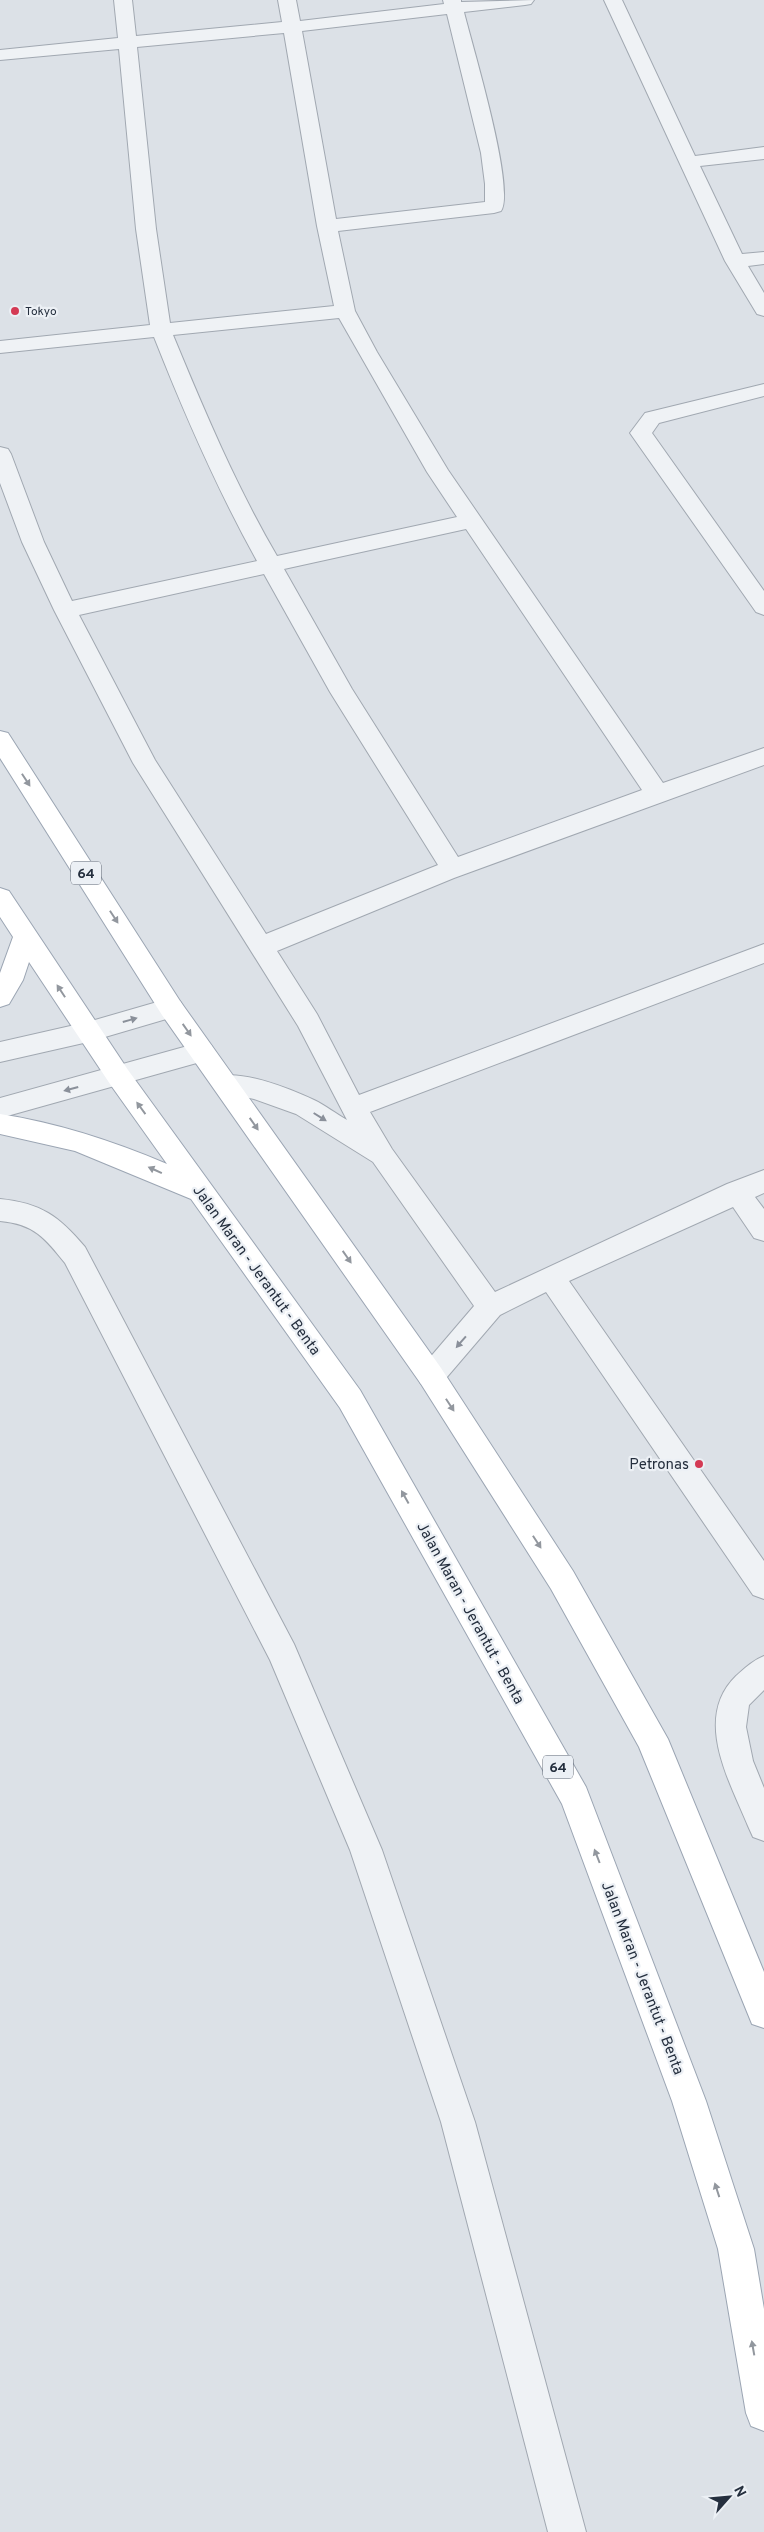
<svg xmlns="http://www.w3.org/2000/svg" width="764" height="2532" font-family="Overpass,sans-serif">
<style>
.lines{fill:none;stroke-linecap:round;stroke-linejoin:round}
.minor-casing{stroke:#a1a8b1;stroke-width:2}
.major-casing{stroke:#9ba5b3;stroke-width:2}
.minor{fill:#eff2f5;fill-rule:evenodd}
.major{fill:#fff;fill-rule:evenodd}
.oneway{fill:#92979e}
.oneway2{fill:#8a909a}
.poi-dot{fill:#d43a54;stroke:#ecf0f5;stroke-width:2}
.labels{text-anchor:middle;stroke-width:4.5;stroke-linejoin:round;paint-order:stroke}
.far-poi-label{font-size:12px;fill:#252f3e;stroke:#ecf0f5;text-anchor:start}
.shield{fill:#ecf0f5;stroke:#616975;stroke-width:1}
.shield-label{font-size:14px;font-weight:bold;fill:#252f3e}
.street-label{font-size:15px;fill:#252f3e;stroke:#ecf0f5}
.poi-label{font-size:15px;fill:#252f3e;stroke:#ecf0f5;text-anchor:end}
</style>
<rect width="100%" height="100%" fill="#dce1e7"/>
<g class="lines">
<defs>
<path id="minor" d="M114 0H132L136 36 282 22 278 0H296L300 21 444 4 443 0H461V2L534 0 531 4 525 5 464 12C472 45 516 189 501 211L494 213 338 231 355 311 377 352 448 470 663 783 764 748V765L454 878 277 951 317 1014 359 1095 764 944V963L370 1112 392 1149 495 1292 727 1184 764 1170V1193L755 1197 764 1209V1241L754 1238 733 1207 569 1281 764 1561V1599L753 1595 546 1292 500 1315 441 1384 431 1388 421 1384 417 1376 421 1368 474 1306 373 1162 296 1114 254 1099 217 1091 213 1084 217 1077C241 1069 291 1089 314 1100 325 1105 336 1114 347 1120L298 1026 133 763 54 610 22 542 0 483V447L8 449 11 454 44 542 72 601 257 561C217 489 184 413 154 337L0 353V341L150 325 136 229 119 49 0 60V50L118 38ZM447 14 481 153 485 184V202L336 219 302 31ZM284 33 317 226 334 306 170 323 156 229 137 47ZM339 318 427 472 457 517 277 556C236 486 204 410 173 335ZM466 529 642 790 458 857 352 689 284 569ZM264 574 330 692 438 865 266 934 155 760 79 615Z
M604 0H622L695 156 764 147V159L700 166 742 254 764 252V264L748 266 764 293V316L757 314 725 261Z
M764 384V396L659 423 652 433 764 591V615L756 612 630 433 645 413Z
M171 998 180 1001 184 1008 180 1015 88 1042 0 1062V1042L88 1022Z
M202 1042 211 1045 215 1052 211 1059 0 1118V1098Z
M0 1199C41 1203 59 1216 85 1247L294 1644 382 1850 475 2122 586 2532H548L441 2122 350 1850 270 1660 65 1263C45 1238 34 1224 0 1221Z
M764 1656V1690L749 1705 746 1727 753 1761 764 1788V1841L753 1837 748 1826C729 1780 693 1718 736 1676 745 1668 752 1661 764 1656Z"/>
<path id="major" d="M0 731 8 733 180 1001 441 1368 573 1571 668 1739 764 1972V2028L752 2024 639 1747 551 1589 421 1384 162 1015 0 758Z
M0 888 9 891 128 1070 360 1390 586 1787 706 2101 754 2249 764 2309V2431L751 2426 746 2413 718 2249 672 2101 562 1804 340 1408 191 1199 75 1151 0 1134V1114C58 1123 113 1141 167 1164L110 1084 29 962 23 980 9 1004 0 1007V973L13 937 0 917Z"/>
</defs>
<use href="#minor" class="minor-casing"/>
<use href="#major" class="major-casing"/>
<use href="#minor" class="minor"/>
<use href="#major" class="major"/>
</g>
<defs><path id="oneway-solid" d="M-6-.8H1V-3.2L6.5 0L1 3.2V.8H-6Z" transform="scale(1.25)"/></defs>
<g class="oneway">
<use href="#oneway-solid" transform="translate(26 780) rotate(57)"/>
<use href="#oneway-solid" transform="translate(114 917) rotate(57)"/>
<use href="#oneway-solid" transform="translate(61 991) rotate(-123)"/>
<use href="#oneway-solid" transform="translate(187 1030) rotate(55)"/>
<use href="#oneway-solid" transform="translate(141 1108) rotate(-126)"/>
<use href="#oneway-solid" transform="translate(254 1124) rotate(55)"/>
<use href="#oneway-solid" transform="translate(155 1170) rotate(-156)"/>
<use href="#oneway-solid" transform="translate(347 1257) rotate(55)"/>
<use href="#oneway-solid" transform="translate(450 1405) rotate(57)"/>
<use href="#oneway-solid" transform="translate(405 1497) rotate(-119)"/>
<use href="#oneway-solid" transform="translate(537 1542) rotate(57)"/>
<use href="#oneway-solid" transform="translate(597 1856) rotate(-111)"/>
<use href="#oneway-solid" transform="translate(717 2190) rotate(-108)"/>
<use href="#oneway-solid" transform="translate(753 2348) rotate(-100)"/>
</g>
<g class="oneway2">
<use href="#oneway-solid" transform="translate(130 1020) rotate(-16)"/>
<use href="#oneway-solid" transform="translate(71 1089) rotate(165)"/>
<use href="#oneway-solid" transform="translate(320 1117) rotate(32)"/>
<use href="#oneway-solid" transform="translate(461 1342) rotate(131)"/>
</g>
<g class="poi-dot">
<circle cx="15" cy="311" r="5"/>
<circle cx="699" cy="1464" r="5"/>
</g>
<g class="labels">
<g class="far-poi-label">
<text x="25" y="315">Tokyo</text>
</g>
<g class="shield">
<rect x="71" y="861.5" width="30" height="23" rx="4"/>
<rect x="543" y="1755.5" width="30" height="23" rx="4"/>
</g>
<g class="shield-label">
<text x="86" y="878">64</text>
<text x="558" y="1772">64</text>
</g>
<g class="street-label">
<text transform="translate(257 1270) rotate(54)" y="5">Jalan Maran - Jerantut - Benta</text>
<text transform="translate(471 1613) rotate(61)" y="5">Jalan Maran - Jerantut - Benta</text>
<text transform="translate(643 1978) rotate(69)" y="5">Jalan Maran - Jerantut - Benta</text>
</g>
<g class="poi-label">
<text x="689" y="1469">Petronas</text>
</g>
</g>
<g transform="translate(729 2497) rotate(63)" stroke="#ecf0f5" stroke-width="4" paint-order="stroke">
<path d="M0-4L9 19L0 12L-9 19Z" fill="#252f3e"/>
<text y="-8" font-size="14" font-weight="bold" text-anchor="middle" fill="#252f3e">N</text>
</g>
</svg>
